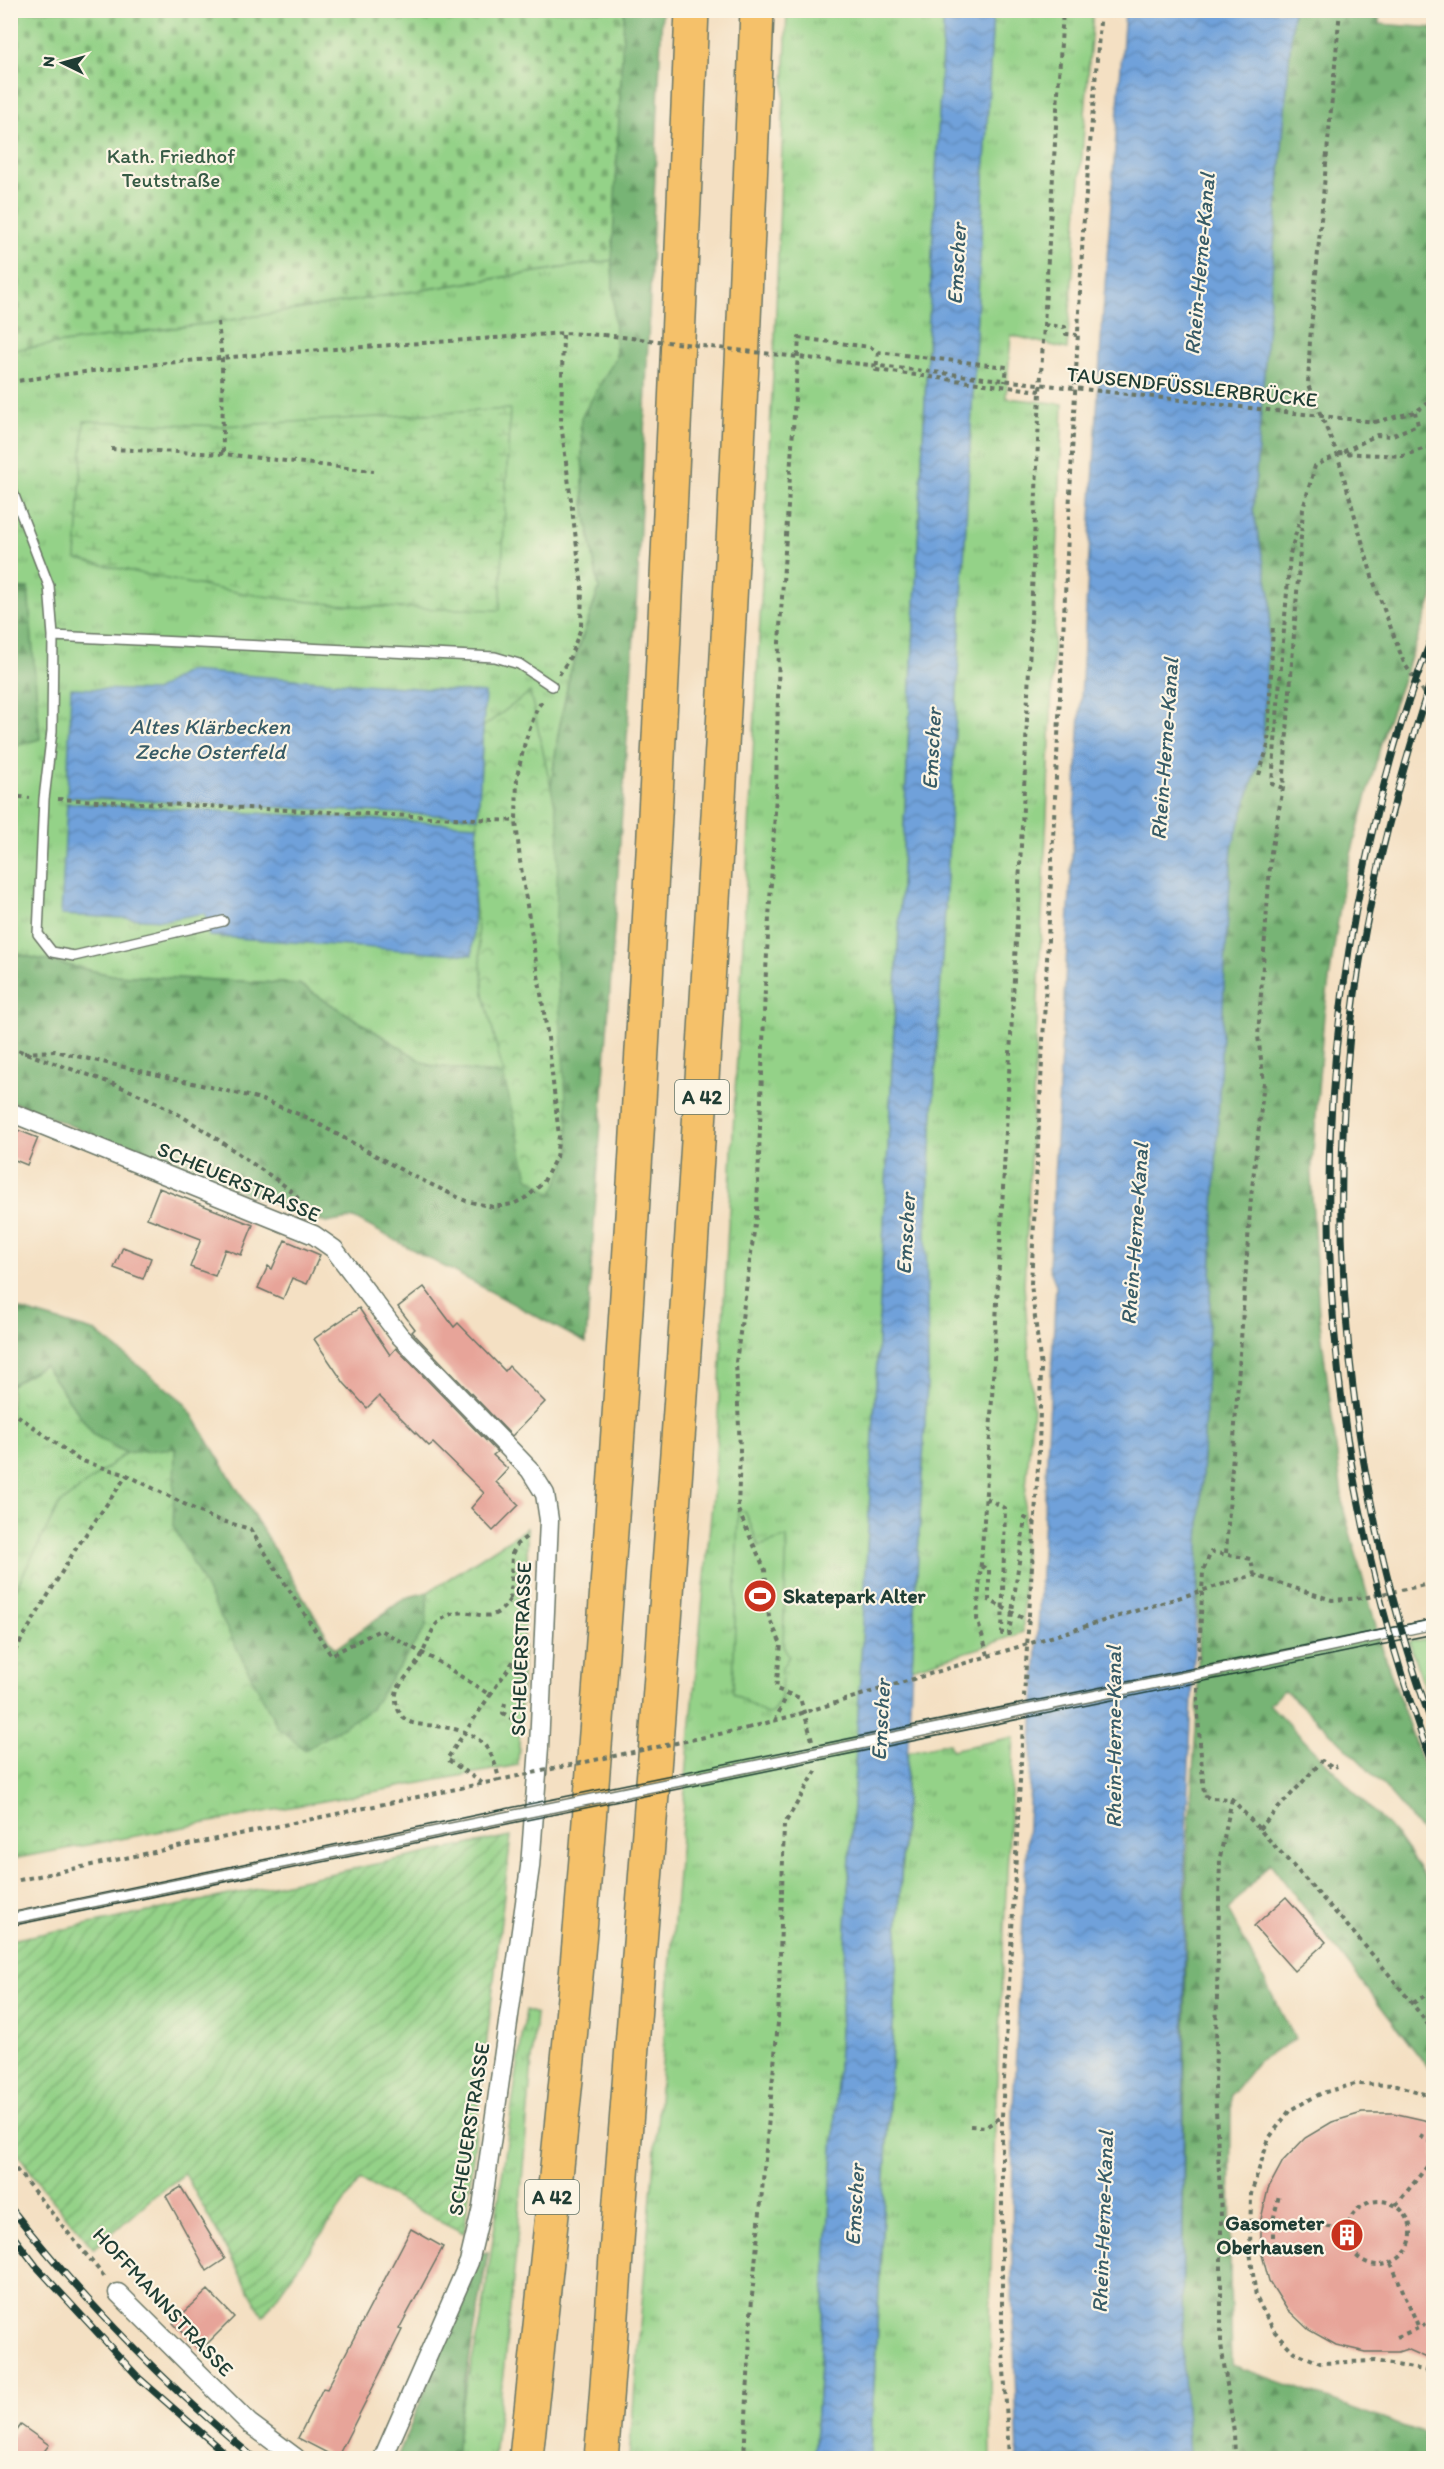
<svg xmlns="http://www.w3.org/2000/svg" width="1444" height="2469" font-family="Itim,sans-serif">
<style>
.grass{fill:url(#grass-tufts);stroke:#5a885e;stroke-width:1.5}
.forest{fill:url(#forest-firs);stroke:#4b7854;stroke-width:1.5}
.wetland{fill:url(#wetland-marsh);stroke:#5a885e;stroke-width:1.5}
.cemetery{fill:url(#cemetery-stones);stroke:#5a885e;stroke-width:1.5}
.park{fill:url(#park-crowns);stroke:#5a885e;stroke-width:1.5}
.garden{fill:url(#garden-furrows);stroke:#5a885e;stroke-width:1.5}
.pitch{fill:#94d288;stroke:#5a885e;stroke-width:1.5}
.water{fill:url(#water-waves);stroke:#476f87;stroke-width:1.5}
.building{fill:#e7a499}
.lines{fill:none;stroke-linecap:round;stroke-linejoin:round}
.service-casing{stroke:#6a7666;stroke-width:12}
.minor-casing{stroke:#6a7666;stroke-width:21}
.motorway-casing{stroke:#6a7666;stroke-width:36}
.path{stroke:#6a7666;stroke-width:4;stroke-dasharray:4.5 4.5;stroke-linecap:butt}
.service{stroke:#fff;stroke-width:9}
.minor{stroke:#fff;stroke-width:18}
.motorway{stroke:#f5c16b;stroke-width:33}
.tram{stroke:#1f3d34;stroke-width:1.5}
.rail-casing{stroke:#1f3d34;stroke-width:7}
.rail{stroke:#fcf5e5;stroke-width:4.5;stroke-dasharray:14;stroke-linecap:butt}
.service-bridge-casing{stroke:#6a7666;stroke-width:12;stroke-linecap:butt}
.path-bridge{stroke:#6a7666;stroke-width:4;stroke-dasharray:4.5 4.5;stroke-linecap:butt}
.service-bridge{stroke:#fff;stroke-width:9}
.labels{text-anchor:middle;stroke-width:4.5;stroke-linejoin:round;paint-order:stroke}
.shield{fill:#fcf5e5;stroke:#617469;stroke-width:1.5}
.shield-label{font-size:20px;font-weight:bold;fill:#1f3d34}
.park-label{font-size:21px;fill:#365b45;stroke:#fcf5e5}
.street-label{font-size:21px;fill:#1f3d34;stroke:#fcf5e5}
.poi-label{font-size:21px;font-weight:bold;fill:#1f3d34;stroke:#fcf5e5;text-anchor:start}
.water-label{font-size:22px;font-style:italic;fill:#375b66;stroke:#fcf5e5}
</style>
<defs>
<pattern id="grass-tufts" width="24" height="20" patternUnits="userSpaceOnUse" patternTransform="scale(1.5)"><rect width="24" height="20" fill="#94d288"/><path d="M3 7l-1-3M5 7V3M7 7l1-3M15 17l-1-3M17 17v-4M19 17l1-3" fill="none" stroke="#78ac70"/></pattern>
<pattern id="forest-firs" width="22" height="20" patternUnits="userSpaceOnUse" patternTransform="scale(1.5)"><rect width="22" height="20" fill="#77b474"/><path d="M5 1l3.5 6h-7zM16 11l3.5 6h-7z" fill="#619460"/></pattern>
<pattern id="wetland-marsh" width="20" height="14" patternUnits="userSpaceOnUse" patternTransform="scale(1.5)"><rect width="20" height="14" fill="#94d288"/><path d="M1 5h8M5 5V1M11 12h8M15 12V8" fill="none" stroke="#78ac70"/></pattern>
<pattern id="cemetery-stones" width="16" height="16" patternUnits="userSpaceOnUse" patternTransform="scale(1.5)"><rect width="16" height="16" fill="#94d288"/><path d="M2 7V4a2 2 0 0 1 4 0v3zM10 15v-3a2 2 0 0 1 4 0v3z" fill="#78ac70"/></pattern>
<pattern id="park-crowns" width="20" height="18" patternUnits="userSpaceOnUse" patternTransform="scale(1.5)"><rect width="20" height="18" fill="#94d288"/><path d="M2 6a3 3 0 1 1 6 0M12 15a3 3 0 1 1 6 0" fill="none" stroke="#78ac70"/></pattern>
<pattern id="garden-furrows" width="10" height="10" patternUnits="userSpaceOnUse" patternTransform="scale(1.5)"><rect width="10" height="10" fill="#94d288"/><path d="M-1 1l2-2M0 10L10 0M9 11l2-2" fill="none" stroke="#78ac70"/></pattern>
<pattern id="water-waves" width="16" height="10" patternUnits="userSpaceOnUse" patternTransform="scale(1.5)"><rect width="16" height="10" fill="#6fa1da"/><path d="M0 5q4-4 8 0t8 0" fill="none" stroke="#5b84b2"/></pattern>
</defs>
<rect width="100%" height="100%" fill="#fcf5e5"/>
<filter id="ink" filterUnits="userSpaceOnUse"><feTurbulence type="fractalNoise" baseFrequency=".0167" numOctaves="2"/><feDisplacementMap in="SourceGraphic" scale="12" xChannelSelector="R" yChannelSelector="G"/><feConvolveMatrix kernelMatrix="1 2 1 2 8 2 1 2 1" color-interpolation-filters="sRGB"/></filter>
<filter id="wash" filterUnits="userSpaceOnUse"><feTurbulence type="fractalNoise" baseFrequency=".008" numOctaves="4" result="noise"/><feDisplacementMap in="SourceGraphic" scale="24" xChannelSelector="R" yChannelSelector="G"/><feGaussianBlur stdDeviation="1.35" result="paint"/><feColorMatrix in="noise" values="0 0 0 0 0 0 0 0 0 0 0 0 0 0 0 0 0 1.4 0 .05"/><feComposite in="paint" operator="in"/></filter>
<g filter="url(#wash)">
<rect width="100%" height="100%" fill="#f4e0c3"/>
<path class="grass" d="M787 11H944C904 827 866 1643 814 2458H629L688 1754 715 1473 775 336Z
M993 11H1093L1067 349 1011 335 1006 398 1063 404 1047 815 1024 1285 1033 1407 1024 1510 1023 1632 980 1648 912 1668 928 1366 926 1232 951 806Z
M612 260 616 357 581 419 584 504 599 589 570 673 558 735 549 801 564 1084 428 1065 299 984 112 975 21 955 11 949V747L39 739 27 588 11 591V350L218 322Z
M44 1365 94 1435 126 1453 59 1505 11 1598V1385Z
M1433 1637H1434L1433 1713 1409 1642Z
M1014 1737C1002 1977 986 2218 991 2458H870L908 1752 949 1743 951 1750Z
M526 2010 536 2014 516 2252 494 2458H456L460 2413 481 2322Z"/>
<path class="forest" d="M624 11H662L638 576 586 1343 354 1218 326 1223 137 1153 11 1101 10 949 21 955 112 975 299 984 428 1065 563 1083 549 970V801L558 735 570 673 599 589 584 504 581 418 616 357 612 260Z
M1293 11H1380L1379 24 1433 28V596L1385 729 1344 880 1324 1015 1311 1177 1319 1315 1344 1511 1383 1651 1433 1795V1848C1391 1788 1338 1738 1284 1690L1269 1704 1396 1835 1433 1888V2074L1270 1863 1228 1910 1295 2039 1258 2061 1231 2095 1230 2282 1232 2365 1433 2437V2458H1189L1182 2344 1187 1856 1198 1699V1567L1225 965 1232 847 1262 752 1271 599 1253 510Z
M28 588 40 739 11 747V591Z
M11 1307 96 1332 185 1403 335 1649 405 1598 428 1592 426 1627 370 1710 305 1750 278 1728 173 1525 175 1448 126 1453 94 1435 44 1365 11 1385Z
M488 2252 460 2413 456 2458H397L482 2253Z"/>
<path class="wetland" d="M510 409 500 610C426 609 351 608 277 598 209 589 143 574 76 559L84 421 223 426Z"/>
<path class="cemetery" d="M10 11H624L612 260 218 322 11 350Z"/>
<path class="park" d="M530 692 559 824 555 946 570 1154 552 1194 528 1177 484 994 474 893 483 727Z
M175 1448 173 1525 278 1728 305 1750 370 1710 426 1627 428 1592 527 1528V1568L518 1765 11 1859V1598L59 1505 126 1453Z"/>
<path class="garden" d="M511 1836 464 2233 360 2180 263 2316 185 2174 154 2196 94 2249 45 2191 11 2144V1940C178 1907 344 1870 511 1836Z"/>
<path class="pitch" d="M738 1510 745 1511 759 1546 787 1537 783 1645 789 1656 782 1668 781 1698 772 1713 766 1714 733 1693Z"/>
<path class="water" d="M944 11H993L951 806 926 1232 928 1366 870 2458H814C866 1643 904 827 944 11Z
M1125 11H1293L1253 510 1271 599 1262 752 1232 847 1225 965 1185 1855 1182 2344 1189 2458H1018L1012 2286 1013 2109 1056 1285 1049 1267 1101 341Z
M187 671 485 693 478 817 67 797 71 688 155 691Z
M67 803 477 825 472 955 209 936 205 913 164 920 61 915Z"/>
<g id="blocks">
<path class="building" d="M10 1127 38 1138 27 1165 10 1158Z
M159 1188 253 1225 241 1255 225 1249 215 1276 190 1267 201 1239 147 1218Z
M285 1240 320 1255 307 1284 292 1278 283 1299 258 1288 268 1266 272 1269Z
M123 1247 151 1258 143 1279 114 1268Z
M424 1287 454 1327 458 1323 505 1371 509 1366 545 1402 512 1436 412 1332 415 1329 398 1307Z
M359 1308 390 1355 396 1348 497 1452 493 1455 508 1469 496 1482 519 1505 493 1531 471 1508 484 1493 433 1443 429 1446 379 1396 367 1408 344 1383 314 1339Z
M1286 1897 1326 1942 1294 1971 1254 1926Z
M1362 2113H1393L1424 2120 1434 2125V2361L1407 2349 1398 2352H1366L1336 2345 1309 2330 1286 2308 1269 2281 1261 2251V2219L1268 2189 1283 2161 1305 2138 1332 2122Z
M181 2187 225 2259 207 2271 166 2196Z
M411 2229 443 2247 399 2329 402 2330 337 2458 298 2438 323 2388 327 2389Z
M208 2290 234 2317 200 2351 173 2323Z
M21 2425 49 2445 39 2458H10V2440Z"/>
</g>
</g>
<g filter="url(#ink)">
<use href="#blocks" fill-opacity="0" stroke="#6a7666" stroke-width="1.5"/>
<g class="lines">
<defs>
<path id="service" d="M10 485 49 586 53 636 52 731 44 799 38 934 52 952 74 956 223 921
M53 636 495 657 519 664 552 686
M1224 1669 1434 1624"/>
<path id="minor" d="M10 1112 314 1235 334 1249 399 1335 530 1470 545 1494 549 1520 539 1747 530 1867 482 2207 469 2262 383 2458
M118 2293 249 2423 296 2458"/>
<path id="motorway" d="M526 2458C544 2283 565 2107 580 1931 634 1292 666 651 692 10
M601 2458C610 2364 614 2270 622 2176 632 2041 643 1905 654 1770 698 1184 735 598 757 10"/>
</defs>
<use href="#service" class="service-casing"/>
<use href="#minor" class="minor-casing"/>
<use href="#motorway" class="motorway-casing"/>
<path class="path" d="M1340 10 1310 340 1308 385 1337 453 1373 580 1404 663 1434 709
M218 322 222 359 223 454
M1044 325 1065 327 1066 334 1077 335
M878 352 876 370 1040 391
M10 382C193 355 379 347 563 333L604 335
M1375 422 1415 412 1434 399
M111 449 223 454 374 471
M1338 453 1403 456 1434 445
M559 675 570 657 581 628 582 586 561 423 563 333
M1259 775 1268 746 1273 624
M1283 788 1272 784 1274 755 1290 554 1300 519
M10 796 30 798
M58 799 516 821
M10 1047C63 1068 119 1082 169 1109 198 1125 226 1145 253 1164 273 1178 296 1190 308 1212
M24 1053 55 1051 257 1098 306 1117 407 1173 466 1201 493 1207 513 1204 527 1197 543 1183 556 1157 559 1136 548 1038 520 861 516 821 517 776 525 742 537 708 544 699
M10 1410 79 1460 127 1475 212 1518 250 1529 331 1655 380 1630 437 1661 490 1695 524 1646
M986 1498 1005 1508 1002 1634H1009L1025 1518 1035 1523
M1226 1553 1251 1197 1264 1082 1258 1036 1271 852 1283 788 1303 509 1315 466 1377 435 1390 436 1418 425 1415 412
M981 1566 989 1570V1600L1028 1621
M1227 1583 1254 1575 1332 1600 1363 1598 1434 1583
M510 1599 512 1554 517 1544 529 1535
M988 1655 977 1619 990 1436 1025 769 1040 391 1063 10
M10 1659 75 1550 127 1475
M1199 1659 1203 1571 1211 1552 1251 1559 1254 1575
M1198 1688V1717L1204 1795 1209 1798 1232 1799C1300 1875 1374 1949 1434 2033
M1024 1697 1039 1450 1041 1368 1031 1284 1083 231 1101 10
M505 1703 503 1713 520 1724
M775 1721 787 1695
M748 1728 799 1714
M812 1740 800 1698 776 1689 781 1644 769 1618 765 1570 738 1510 740 1450 736 1362 757 1210 765 989 776 794 779 643 799 338 870 347 878 352 1007 367 1005 382
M482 1783 447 1759 490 1695
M1232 1799 1220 1857 1215 2088 1221 2216V2344L1234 2432 1235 2458
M1259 1829 1322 1761 1333 1768 1337 1766
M10 1882 499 1780
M1413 2003 1434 1990
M1434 2097 1397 2085 1355 2084 1322 2093 1290 2110 1269 2138 1251 2194 1250 2251 1256 2297 1274 2331 1294 2352 1320 2363 1375 2361 1434 2372
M970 2126 986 2127 1002 2116
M1420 2136 1434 2144
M10 2162 107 2280
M1347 2233a32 32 0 1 1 64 0a32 32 0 1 1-64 0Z
M1396 2205 1434 2158
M1273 2221 1347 2229
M1273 2246V2221L1279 2195
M1391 2263 1419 2328
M1397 2337 1419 2328 1434 2319
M1434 2357 1428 2361 1434 2367
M744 2458 752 2296 778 2023 784 1825 818 1768
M1009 2458 1002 2333V2116L1023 1725"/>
<use href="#service" class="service"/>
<use href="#minor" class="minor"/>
<use href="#motorway" class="motorway"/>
<path class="tram" d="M10 1913 500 1810 1434 1619
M10 1926 1434 1634"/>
<defs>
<path id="rail" d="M1434 633C1402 710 1380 793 1363 874 1299 1181 1326 1476 1434 1770
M1434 671C1395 789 1363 911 1350 1035 1326 1269 1354 1509 1434 1730
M10 2207C82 2299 165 2384 254 2458
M10 2232 36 2266 140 2379 230 2458"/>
</defs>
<use href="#rail" class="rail-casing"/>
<use href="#rail" class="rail"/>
<defs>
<path id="service-bridge" d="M10 1919 1224 1669"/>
</defs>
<use href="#service-bridge" class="service-bridge-casing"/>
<path class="path-bridge" d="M604 335 1375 422
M510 1599C490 1631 475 1605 449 1615 444 1617 438 1622 435 1626 430 1634 427 1644 423 1652 418 1663 410 1672 402 1682 399 1686 397 1689 396 1694 395 1701 397 1710 402 1716 408 1724 417 1724 426 1725 467 1729 491 1735 499 1780L748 1728
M799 1714 1227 1583"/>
<use href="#service-bridge" class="service-bridge"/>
</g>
</g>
<defs>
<symbol id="stadium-disc" viewBox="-11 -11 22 22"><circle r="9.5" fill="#c8321e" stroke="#fcf5e5"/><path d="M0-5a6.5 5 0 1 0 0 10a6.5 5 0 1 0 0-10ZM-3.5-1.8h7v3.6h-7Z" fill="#fff"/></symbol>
<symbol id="building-disc" viewBox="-11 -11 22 22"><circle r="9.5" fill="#c8321e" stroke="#fcf5e5"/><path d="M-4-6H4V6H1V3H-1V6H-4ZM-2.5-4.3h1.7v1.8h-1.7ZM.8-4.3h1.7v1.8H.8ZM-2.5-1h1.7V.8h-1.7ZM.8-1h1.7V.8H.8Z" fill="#fff"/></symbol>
</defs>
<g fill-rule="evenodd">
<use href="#stadium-disc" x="741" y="1577" width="38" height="38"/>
<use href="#building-disc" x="1328" y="2216" width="38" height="38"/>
</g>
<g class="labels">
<g class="shield">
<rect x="675" y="1080" width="54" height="34" rx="4.5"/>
<rect x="525" y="2180" width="54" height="34" rx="4.5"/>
</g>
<g class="shield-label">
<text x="702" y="1104">A 42</text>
<text x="552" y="2204">A 42</text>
</g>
<g class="park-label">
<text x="171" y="163">Kath. Friedhof<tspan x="171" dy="24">Teutstraße</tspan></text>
</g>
<g class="street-label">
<text transform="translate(1192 387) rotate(6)" y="7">TAUSENDFÜSSLERBRÜCKE</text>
<text transform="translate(239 1182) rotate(23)" y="7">SCHEUERSTRASSE</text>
<text transform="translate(521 1649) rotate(-88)" y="7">SCHEUERSTRASSE</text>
<text transform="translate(469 2129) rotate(-81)" y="7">SCHEUERSTRASSE</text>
<text transform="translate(163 2302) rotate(47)" y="7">HOFFMANNSTRASSE</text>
</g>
<g class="poi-label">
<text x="783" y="1603">Skatepark Alter</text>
<text x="1324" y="2230" text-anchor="end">Gasometer<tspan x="1324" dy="24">Oberhausen</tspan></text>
</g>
<g class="water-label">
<text transform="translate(956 264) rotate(-87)" y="8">Emscher</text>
<text transform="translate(1199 264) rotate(-85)" y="8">Rhein-Herne-Kanal</text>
<text x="210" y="734">Altes Klärbecken<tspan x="210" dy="25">Zeche Osterfeld</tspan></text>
<text transform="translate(931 749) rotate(-87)" y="8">Emscher</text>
<text transform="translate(1164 749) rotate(-86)" y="8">Rhein-Herne-Kanal</text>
<text transform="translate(905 1234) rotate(-87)" y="8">Emscher</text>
<text transform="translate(1134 1234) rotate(-86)" y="8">Rhein-Herne-Kanal</text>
<text transform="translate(880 1720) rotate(-87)" y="8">Emscher</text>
<text transform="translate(1113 1737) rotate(-90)" y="8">Rhein-Herne-Kanal</text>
<text transform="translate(854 2205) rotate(-87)" y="8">Emscher</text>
<text transform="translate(1102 2222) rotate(-88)" y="8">Rhein-Herne-Kanal</text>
</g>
</g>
<rect width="1444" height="2469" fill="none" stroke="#fcf5e5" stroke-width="36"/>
<g transform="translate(63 63) rotate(275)" stroke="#fcf5e5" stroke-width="4.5" paint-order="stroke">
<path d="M0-4.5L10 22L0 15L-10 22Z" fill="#1f3d34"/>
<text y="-9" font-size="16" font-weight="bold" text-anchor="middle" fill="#1f3d34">N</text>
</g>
</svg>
